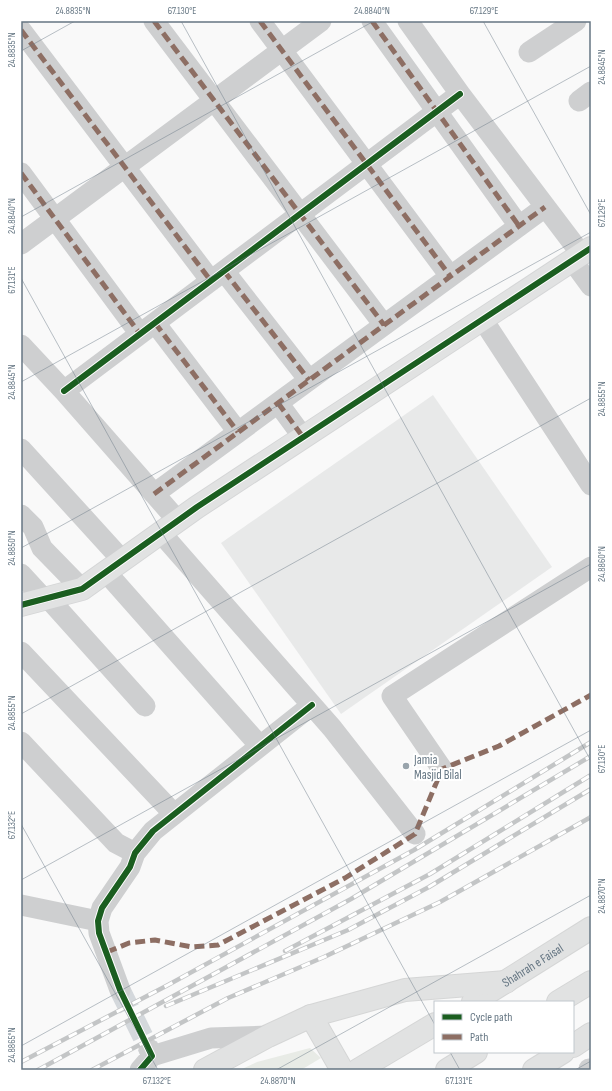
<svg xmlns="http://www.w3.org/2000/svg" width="612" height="1091" font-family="'Sofia Sans Condensed',sans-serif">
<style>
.built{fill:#e8e9e9}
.grass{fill:#e8ebe6}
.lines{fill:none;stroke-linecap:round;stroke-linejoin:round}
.street-tunnel{stroke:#d4d8dc;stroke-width:21;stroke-dasharray:21 10;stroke-linecap:butt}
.secondary-casing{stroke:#d5d6d7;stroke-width:24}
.highway-casing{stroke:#d5d6d6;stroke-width:24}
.street{stroke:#cecfd0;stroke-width:21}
.secondary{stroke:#e1e2e2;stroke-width:22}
.highway{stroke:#e1e2e2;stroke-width:22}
.rail-casing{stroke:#c3c5c6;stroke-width:4.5}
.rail{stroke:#fff;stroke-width:3;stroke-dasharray:9;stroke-linecap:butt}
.quiet{stroke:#8d6e63;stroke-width:5;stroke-dasharray:10 5;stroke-linecap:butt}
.cycleway-casing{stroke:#fff;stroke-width:8}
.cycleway{stroke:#1b5e20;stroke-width:6}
.ticks{fill:none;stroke:#657683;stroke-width:1;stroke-opacity:0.45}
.poi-dot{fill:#99a4ac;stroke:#fff;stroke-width:1.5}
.labels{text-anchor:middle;stroke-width:4;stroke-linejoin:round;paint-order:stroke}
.poi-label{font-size:13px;fill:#657683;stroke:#fff;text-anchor:start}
.street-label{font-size:13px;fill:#657683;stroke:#fff}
.neatline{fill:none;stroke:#657683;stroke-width:1.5}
.ticks-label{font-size:10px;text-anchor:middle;fill:#657683}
</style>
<rect width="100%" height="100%" fill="#f9f9f9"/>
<path class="built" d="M433 395 552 567 341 714 221 543Z"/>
<path class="grass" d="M310 1048 321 1058 301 1070H240L257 1062Z"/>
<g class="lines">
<path class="street-tunnel" d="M120 990 149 1049"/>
<defs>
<path id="secondary" d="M21 605 82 589 197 507 591 248"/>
<g id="highway">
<path id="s1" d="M473 1002 591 928"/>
<path d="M558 1002 591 982"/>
<path d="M311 1016 342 1070"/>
<path d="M573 1046 591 1034"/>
<path d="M205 1070 268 1036 311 1016 405 990 506 982"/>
<path d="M358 1070 435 1024"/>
<path d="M447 1070 476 1052"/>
<path d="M534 1070 563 1052"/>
</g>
</defs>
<use href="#secondary" class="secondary-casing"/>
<use href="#highway" class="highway-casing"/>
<path class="street" d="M154 21 384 325
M260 21 450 276
M372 21 519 226
M408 21 460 94 582 255
M21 30 211 281
M529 52 576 21
M579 101 591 92
M21 173 140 334
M21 244 321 21
M572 260 591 286
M224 271 309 380
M483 320 591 485
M155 323 238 432
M21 345 64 391 178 521
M64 391 460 94
M278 403 303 437
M21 449 122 560
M154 494 545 207
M21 515 33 527 42 548 82 589
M161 533 332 728 415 834
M106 572 260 746
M21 574 44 599
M48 598 145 706
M21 652 174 814
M21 742 116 843 135 853
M442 769 392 696 591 567
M21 905 98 921
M120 990 99 933 98 921 102 908 130 867 135 853 153 831 312 705
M152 1056 211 1038 268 1036
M589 1069 590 1070
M140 1070 152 1056 149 1049"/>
<use href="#secondary" class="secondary"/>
<use href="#highway" class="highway"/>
<defs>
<path id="rail" d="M285 951 430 874 591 775
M166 1006 348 930 429 887 591 789
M21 1062 168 985 414 850 591 742
M38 1070 351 899 591 756
M92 1070 228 998 324 957 440 902 591 817"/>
</defs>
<use href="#rail" class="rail-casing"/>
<use href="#rail" class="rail"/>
<path class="quiet" d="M154 21 384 325
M260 21 450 276
M372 21 519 226
M21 30 211 281
M21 173 140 334
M224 271 309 380
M155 323 238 432
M278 403 303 437
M154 494 545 207
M107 952 129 943 155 940 192 947 218 945 345 878 415 834 442 769 499 746 591 695"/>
<defs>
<path id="cycleway" d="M64 391 460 94
M21 605 82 589 197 507 591 248
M140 1070 152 1056 120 990 99 933 98 921 102 908 130 867 135 853 153 831 312 705"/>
</defs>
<use href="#cycleway" class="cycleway-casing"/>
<use href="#cycleway" class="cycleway"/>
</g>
<path class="ticks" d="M181 21 591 761M483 21 591 215M21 51 75 21M21 217 374 21M21 278 435 1025M21 382 591 66M21 548 591 232M21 714 591 398M21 824 158 1070M21 880 591 564M21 1046 591 730M450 1052 460 1070M276 1070 591 895M575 1070 591 1061"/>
<circle class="poi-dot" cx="406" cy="766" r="4"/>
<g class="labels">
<g class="poi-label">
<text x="414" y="764">Jamia<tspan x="414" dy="15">Masjid Bilal</tspan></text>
</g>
<g class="street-label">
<text dy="5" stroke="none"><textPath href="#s1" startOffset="70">Shahrah e Faisal</textPath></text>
</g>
</g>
<rect width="612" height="1091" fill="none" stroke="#ffffff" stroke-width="44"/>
<rect x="434" y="1001" width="140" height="52" fill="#ffffff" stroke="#c1c8cd"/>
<rect x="442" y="1014" width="20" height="6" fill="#1b5e20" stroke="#c1c8cd"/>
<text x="470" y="1021" font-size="12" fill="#657683">Cycle path</text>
<rect x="442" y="1034" width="20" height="6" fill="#8d6e63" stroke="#c1c8cd"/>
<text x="470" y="1041" font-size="12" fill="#657683">Path</text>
<rect x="22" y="22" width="568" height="1047" class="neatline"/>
<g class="ticks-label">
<text x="73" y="14">24.8835°N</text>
<text x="182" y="14">67.130°E</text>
<text x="372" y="14">24.8840°N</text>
<text x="484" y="14">67.129°E</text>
<text transform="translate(11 50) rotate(-90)" y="4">24.8835°N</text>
<text transform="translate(601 67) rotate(-90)" y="4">24.8845°N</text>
<text transform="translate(601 213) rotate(-90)" y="4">67.129°E</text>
<text transform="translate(11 216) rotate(-90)" y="4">24.8840°N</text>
<text transform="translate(11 280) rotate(-90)" y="4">67.131°E</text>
<text transform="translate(11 382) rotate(-90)" y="4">24.8845°N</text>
<text transform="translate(601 399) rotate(-90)" y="4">24.8855°N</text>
<text transform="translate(11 548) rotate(-90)" y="4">24.8850°N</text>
<text transform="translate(601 564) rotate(-90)" y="4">24.8860°N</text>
<text transform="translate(11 713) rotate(-90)" y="4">24.8855°N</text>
<text transform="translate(601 759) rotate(-90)" y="4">67.130°E</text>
<text transform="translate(11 825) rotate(-90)" y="4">67.132°E</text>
<text transform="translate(601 896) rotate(-90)" y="4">24.8870°N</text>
<text transform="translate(11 1045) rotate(-90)" y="4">24.8865°N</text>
<text x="157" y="1084">67.132°E</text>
<text x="278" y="1084">24.8870°N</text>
<text x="459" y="1084">67.131°E</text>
</g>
</svg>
